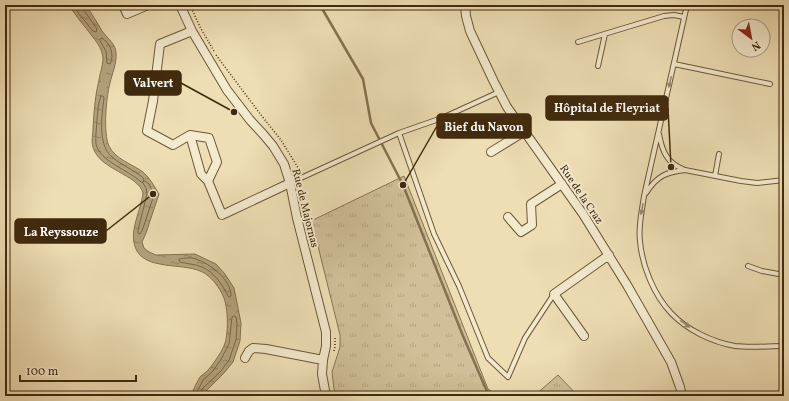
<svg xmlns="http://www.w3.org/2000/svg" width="789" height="401" font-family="Vollkorn,serif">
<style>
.grass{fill:url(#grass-tufts);stroke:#887452}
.water{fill:url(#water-ripples);stroke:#85714f}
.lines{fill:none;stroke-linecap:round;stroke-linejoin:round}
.shore{stroke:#7a6644;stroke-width:1}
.stream{stroke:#85714f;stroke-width:2.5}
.service-casing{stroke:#6c5737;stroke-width:6}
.minor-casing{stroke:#6c5737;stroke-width:10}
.path{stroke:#402a0d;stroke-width:1.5;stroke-dasharray:1 2;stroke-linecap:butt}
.service{stroke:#f4eace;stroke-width:4}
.minor{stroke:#f4eace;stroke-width:8}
.oneway{fill:#9a8a6e}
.labels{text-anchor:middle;stroke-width:4;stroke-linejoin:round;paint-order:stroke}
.street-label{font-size:11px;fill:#402a0d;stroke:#f4eace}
.leader{fill:none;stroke:#402a0d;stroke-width:1.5}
.callout-dot{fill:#402a0d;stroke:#f4eace;stroke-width:1.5}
.callout{fill:#402a0d;stroke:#402a0d;stroke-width:1.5}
.callout-label{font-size:12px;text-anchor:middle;font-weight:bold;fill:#fff}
</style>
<defs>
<pattern id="grass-tufts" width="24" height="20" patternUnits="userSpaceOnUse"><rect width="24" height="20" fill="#d0bf98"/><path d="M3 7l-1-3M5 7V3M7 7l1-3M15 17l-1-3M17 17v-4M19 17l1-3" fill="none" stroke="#b4a482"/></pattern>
<pattern id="water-ripples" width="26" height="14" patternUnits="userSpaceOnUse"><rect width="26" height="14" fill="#b3a17b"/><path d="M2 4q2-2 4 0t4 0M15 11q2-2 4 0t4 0" fill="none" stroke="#938363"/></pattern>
</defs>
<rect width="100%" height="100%" fill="#eedeb4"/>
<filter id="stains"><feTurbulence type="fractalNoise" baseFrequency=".005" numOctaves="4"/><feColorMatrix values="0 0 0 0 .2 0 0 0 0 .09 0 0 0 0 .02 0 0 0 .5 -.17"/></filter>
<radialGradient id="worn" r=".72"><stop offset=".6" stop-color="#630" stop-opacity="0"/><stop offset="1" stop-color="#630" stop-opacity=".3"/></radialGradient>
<path class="grass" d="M404 176 488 389 498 396H336L334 389 332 372 340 347V335L315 234 311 221Z
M558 375 578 396H534Z
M206 391 238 393V396H205Z"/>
<path class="water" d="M69 5H86C91 13 97 22 102 31 107 38 116 44 116 53 117 63 112 74 110 83 106 98 103 133 109 146 115 159 132 164 143 172 150 178 154 186 159 194L146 233 142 242 144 248 149 252 156 255 195 254 216 264 225 274 234 288 241 323 240 341 233 362 224 373 206 391 205 396H191C193 390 197 382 200 377 203 374 207 372 209 369 214 363 223 350 225 343 228 334 228 316 226 306 225 298 221 291 216 284 212 279 206 273 200 271 182 263 145 270 136 249 128 232 141 211 143 193 138 174 99 170 93 147 91 141 93 134 93 128 94 112 95 96 99 80 100 71 105 62 102 53 100 45 94 39 89 32 82 23 75 15 69 5Z"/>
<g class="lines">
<path class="shore" d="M74 5 79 14 93 31 96 32 97 29 83 9V5
M102 38C110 43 115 55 110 64L107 63 106 51 100 41Z
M101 96H103L104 98C102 115 97 144 112 157 120 164 133 170 141 176L144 179 143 182H141C129 170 100 162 96 144 95 136 97 126 97 119 98 112 98 102 101 96Z
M145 181 149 184 154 195 142 231 140 234 138 233V230L147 194 146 188 143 183Z
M180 259C185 258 191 257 196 259 210 264 231 279 231 296L229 297 228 296C222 284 214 272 202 267 195 264 187 264 180 262L179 260Z
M195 396 203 380 212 372 220 361 229 344 232 317 233 316H235L236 317 237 324 236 340 229 360 221 371 202 389V396"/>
<path class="stream" d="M320 5 363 79 371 123 403 185 463 336 489 396"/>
<defs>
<path id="service" d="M687 5 644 196C642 211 638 226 640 241 642 266 654 295 671 313 687 330 712 342 735 346 751 348 768 346 784 346
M578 42 664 16 674 15 684 17
M674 64 770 84
M598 66 605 34
M399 133 434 234 459 286 488 358 508 377 525 338 554 294
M659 134C662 151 667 163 683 169
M715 176 719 154
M290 183 399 133 442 118 499 92
M646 193C657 176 666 172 685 170L741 181 757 183 784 180
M748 266 762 271 784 275"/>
<path id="minor" d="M123 5 127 14 148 5
M180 5 192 31 227 90 250 120 263 134 273 146 284 164 290 183 297 218 326 332V346L323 360 322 374 326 396
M465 5 466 16 470 31 494 82 507 107 583 214 627 285 671 362 680 387 682 396
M192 31 160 44 153 101 147 131 173 145 190 135 209 138 217 162 208 181 222 215 290 183
M190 135 201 174 208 181
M491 152 525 131
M508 217 521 232 532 225 531 204 562 184
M584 336 554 294 609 255
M245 358 249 351 253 348 266 349 323 360"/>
</defs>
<use href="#service" class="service-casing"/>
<use href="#minor" class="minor-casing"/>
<path class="path" d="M190 5 200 27 214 51
M216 55 261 115 281 140 300 171
M334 351 335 347V336"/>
<use href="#service" class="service"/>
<use href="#minor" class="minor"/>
</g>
<defs><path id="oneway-solid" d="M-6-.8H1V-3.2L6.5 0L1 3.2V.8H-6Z"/></defs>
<g class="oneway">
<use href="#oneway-solid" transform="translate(670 82) rotate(103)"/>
<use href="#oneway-solid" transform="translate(642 209) rotate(100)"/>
<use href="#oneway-solid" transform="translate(685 324) rotate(36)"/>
</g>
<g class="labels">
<g class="street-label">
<text transform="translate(582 194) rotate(56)" y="4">Rue de la Craz</text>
<text transform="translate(306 208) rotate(76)" y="4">Rue de Majornas</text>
</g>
</g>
<path class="leader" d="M234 112L181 83M671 167L668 108M403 185L437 126M153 194L106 231"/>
<g class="callout-dot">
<circle cx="234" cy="112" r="4"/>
<circle cx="671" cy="167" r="4"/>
<circle cx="403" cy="185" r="4"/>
<circle cx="153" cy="194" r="4"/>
</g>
<g class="callout">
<rect x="125" y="71" width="56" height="24" rx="4"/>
<rect x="546" y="96" width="122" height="24" rx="4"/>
<rect x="437" y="114" width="94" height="24" rx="4"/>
<rect x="15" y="219" width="91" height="24" rx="4"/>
</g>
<g class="callout-label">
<text x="153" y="87">Valvert</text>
<text x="607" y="112">Hôpital de Fleyriat</text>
<text x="484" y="131">Bief du Navon</text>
<text x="61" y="236">La Reyssouze</text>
</g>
<rect width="789" height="401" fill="none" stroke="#eedeb4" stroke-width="20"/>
<rect x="6" y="6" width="777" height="389" fill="none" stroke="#402a0d" stroke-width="2"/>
<rect x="10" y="10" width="769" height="381" fill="none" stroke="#402a0d"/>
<g transform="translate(751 38) rotate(148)"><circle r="19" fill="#f4eace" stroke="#ac9d81"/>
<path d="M0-3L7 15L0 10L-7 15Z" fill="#8f2418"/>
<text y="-6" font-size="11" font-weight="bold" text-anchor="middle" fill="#402a0d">N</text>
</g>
<path d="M20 375v6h116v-6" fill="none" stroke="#402a0d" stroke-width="2"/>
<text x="26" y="375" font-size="12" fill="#402a0d" stroke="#f4eace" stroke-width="3" paint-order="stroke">100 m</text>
<rect width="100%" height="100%" filter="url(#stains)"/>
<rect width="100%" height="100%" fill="url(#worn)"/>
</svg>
